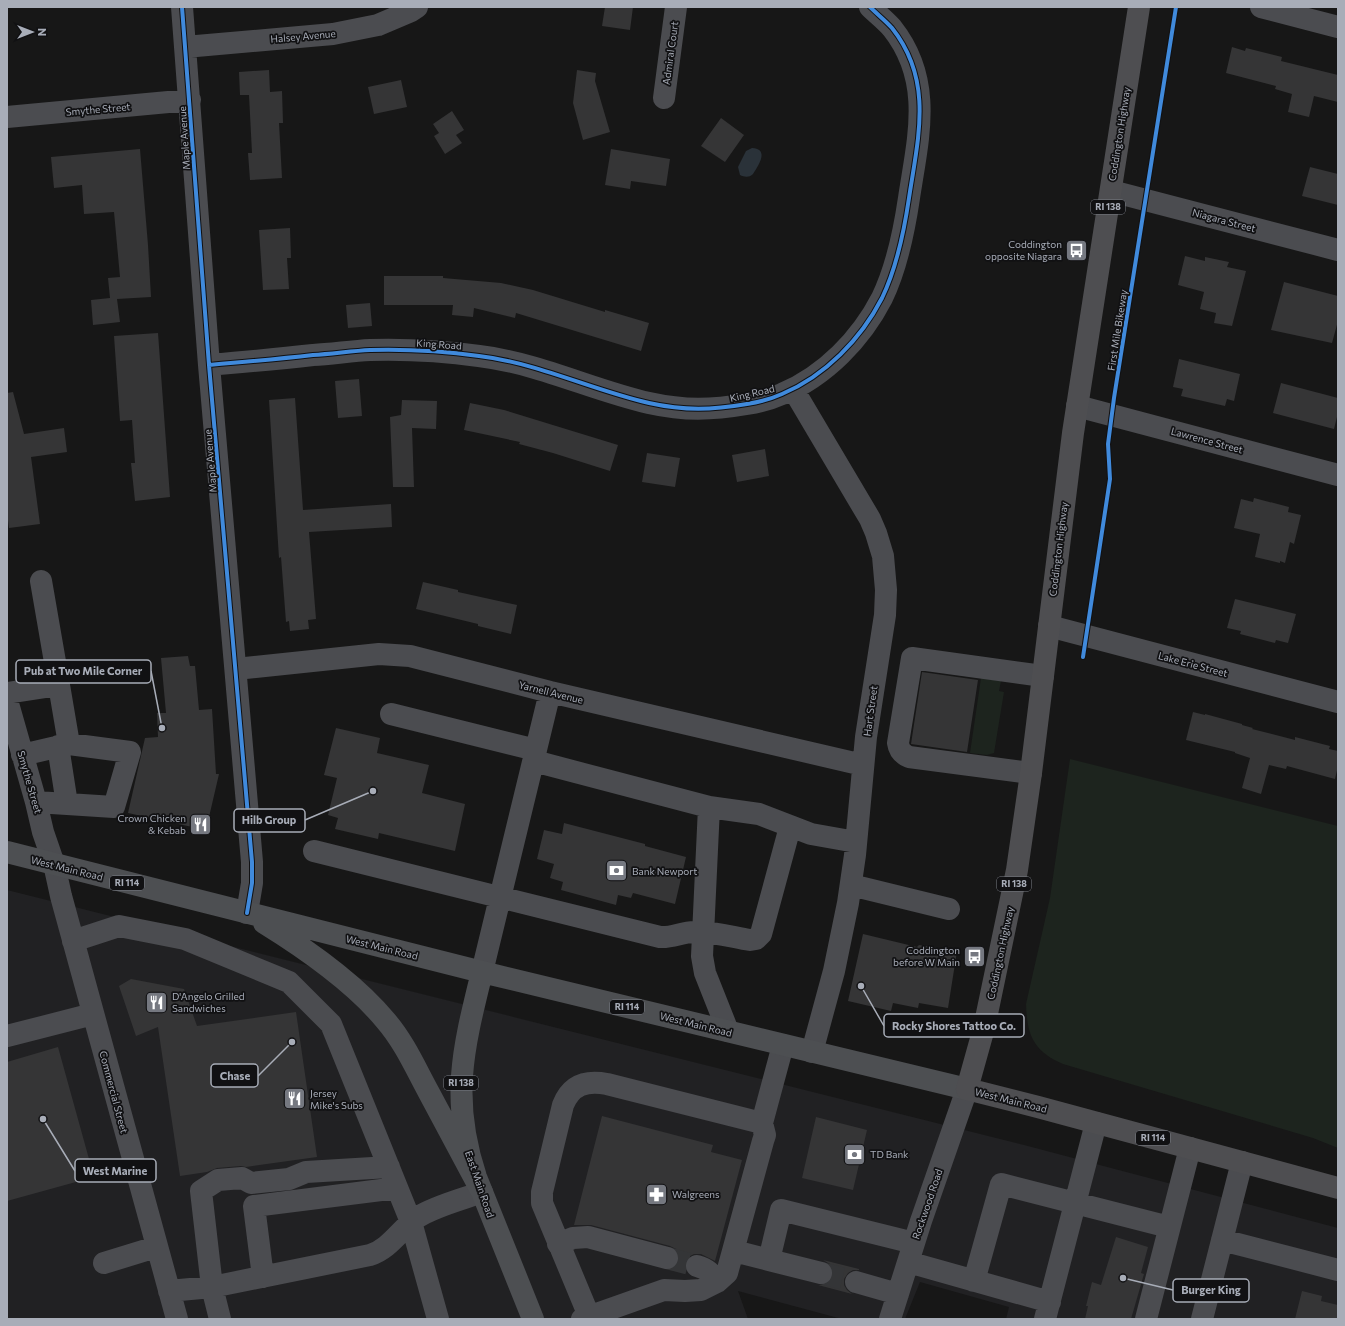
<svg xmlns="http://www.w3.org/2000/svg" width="1345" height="1326" font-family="Commissioner,sans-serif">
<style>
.built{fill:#212123}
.green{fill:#1d241e}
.water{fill:#2a3239}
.building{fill:#353536}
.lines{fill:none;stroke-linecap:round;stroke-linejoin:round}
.minor-tunnel{stroke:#343537;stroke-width:22;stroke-dasharray:22 11;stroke-linecap:butt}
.minor{stroke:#4b4c50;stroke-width:22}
.major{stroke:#4d4f52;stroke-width:22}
.highway{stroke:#4e4e51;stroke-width:22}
.cycleway-casing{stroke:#111113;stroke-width:6}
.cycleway{stroke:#408adc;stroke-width:4}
.labels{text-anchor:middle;stroke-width:3.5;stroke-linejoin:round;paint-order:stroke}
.shield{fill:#111113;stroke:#7b7e86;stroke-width:1}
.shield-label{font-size:9px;font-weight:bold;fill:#a8adb8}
.street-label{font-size:10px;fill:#a8adb8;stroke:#111113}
.poi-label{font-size:10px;fill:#a8adb8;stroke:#111113;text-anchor:start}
.leader{fill:none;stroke:#a8adb8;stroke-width:1.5}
.callout-dot{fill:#a8adb8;stroke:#111113;stroke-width:1.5}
.callout{fill:#111113;stroke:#a8adb8;stroke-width:1.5}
.callout-label{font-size:11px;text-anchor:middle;font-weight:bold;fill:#a8adb8}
</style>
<rect width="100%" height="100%" fill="#171717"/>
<path class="built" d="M7 890 1024 1145 1338 1228V1319H1006L1009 1307 920 1282 905 1319H842L738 1291 748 1319H7Z"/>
<path class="green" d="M981 678 1001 681 999 691 1004 692 994 753 987 755 970 753Z
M1070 759 1338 826V1148L1313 1138 1063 1064C1033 1051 1027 1035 1026 1004L1050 898Z"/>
<path class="water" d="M752 148C770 149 758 166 753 174 749 178 744 177 740 175L738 167 746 151Z"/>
<path class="building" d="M605 7H633L630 30 602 26Z
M1232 47 1245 51 1246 48 1282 57 1281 61 1338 75V102L1314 96 1309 117 1288 112 1292 94 1275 89 1276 86 1226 73Z
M269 70 270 92 282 91 283 123H279L282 178 250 180 248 153H252L249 95H240L239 72Z
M577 70 596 73 595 81 610 132 583 140 573 103Z
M401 80 407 107 374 114 368 87Z
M452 111 464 130 456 135 462 143 445 154 434 136 439 133 433 124Z
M721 118 744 135 725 162 701 146Z
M140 149 148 245 151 297 117 299 120 322 93 325 91 300 110 298 108 278 120 277 114 212 84 214 82 185 54 188 51 157Z
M611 149 670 159 666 186 631 181 630 189 605 185Z
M1310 167 1338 174V205L1302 196Z
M290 228 291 258H287L289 289 263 290 259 230Z
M1185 256 1205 261V257L1229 262 1227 267 1246 271 1232 326 1214 323 1216 313 1200 309 1204 292 1178 285Z
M384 276H443V278L501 283 533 290 605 312V310L649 323 641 351 516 313 515 318 474 308 473 317 452 315 453 305H384Z
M1284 282 1338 296V321L1332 343 1271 330Z
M370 303 372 326 348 328 346 305Z
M158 333 170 497 135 501 131 463H135L132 420 120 421 114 336Z
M1179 359 1240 374 1234 401 1227 399 1225 406 1181 396 1183 389 1173 387Z
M359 379 362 416 338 418 335 381Z
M1281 383 1338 398V413L1334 429 1273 413Z
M13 392 24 434 64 428 67 452 31 457 40 524 9 528 7 513V393Z
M295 398 303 510 391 504 392 527 309 532 316 619 308 620 309 629 290 631 289 621 286 622 281 557 279 558 269 400Z
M402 400 437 401 436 429 412 428 414 487H393L390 417 401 415Z
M470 403 504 410 618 445 610 471 553 453 519 444 520 442 464 430Z
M765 449 769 476 737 482 732 455Z
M647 453 680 458 675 487 642 482Z
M1254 498 1289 507 1288 512 1301 515 1294 544 1290 542 1285 563 1280 561V563L1255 557 1260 534 1234 528 1241 499 1253 502Z
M423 582 458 590V592L517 605 511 634 478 626V624L416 609Z
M1235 599 1296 614 1288 643 1276 640 1275 643 1240 634 1241 631 1227 628Z
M188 656 190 666H195L199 710 212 709 216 774H219L206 830 128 813 145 738 158 737 157 713H166L161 658Z
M922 672 978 680 967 752 911 744Z
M1193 712 1205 715V714L1242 724V725L1253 728 1252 729 1295 740V737L1330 746 1329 749 1338 751V766L1335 779 1287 766 1286 769 1269 765 1261 794 1242 788 1250 758 1235 753V752L1186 740Z
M336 728 380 738 377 753 429 765 422 793 465 804 455 851 379 833 378 839 335 829 338 818 328 815 337 778 324 775Z
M564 823 645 844V846L686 857 675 904 633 893 631 898 618 895 616 905 561 890 563 882 550 878 554 864 537 859 544 830 562 834Z
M863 934 917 947 919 945 957 951 948 1008 919 1003 918 1008 893 1003 891 1011 848 1001Z
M131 979 184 989 197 1026 296 1012 317 1157 246 1167 241 1166 217 1168 207 1172 180 1176 158 1027 136 1036 119 986Z
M58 1047 94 1177 7 1201V1062Z
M602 1116 713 1145 711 1152 742 1160 715 1261 701 1254H694L688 1257 685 1262V1268L686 1272 673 1269 676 1267 679 1262V1255L676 1249 670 1246 591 1225H574Z
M816 1117 867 1130 853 1190 802 1178Z
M1116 1237 1148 1247 1141 1273 1144 1274 1131 1319H1085L1088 1306H1086L1092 1282 1101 1285Z
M823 1260 859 1269V1270H853L848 1273 844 1279V1285L847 1290 852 1294 818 1285H824L830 1282 833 1276V1270L830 1264Z
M1302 1291 1322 1296 1321 1301 1338 1305V1319H1295Z"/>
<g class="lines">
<path class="minor-tunnel" d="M667 1258 697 1266
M821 1273 856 1282"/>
<path class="minor" d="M182 7 209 365 252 862V883L247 913
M1261 7 1338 27
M185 47 333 34 378 25 411 11 417 7
M664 98 676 7
M7 117 190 100
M1111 191 1338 250
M209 365C244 362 278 359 313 355 332 354 351 351 370 350 407 349 443 351 479 356 538 363 592 390 649 403 685 411 712 410 747 404 759 402 771 399 782 394 825 376 861 339 882 298 897 267 904 232 909 198 918 138 934 81 892 28 886 21 877 14 870 7
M793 389 870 519 876 533 883 556 886 590 885 615 866 737 855 855 848 903 834 971 812 1052
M1077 406 1338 475
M1049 626 1338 702
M236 669 379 654 410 656 550 692 863 765
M59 685 69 744
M7 693 59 685 41 581
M7 700 36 802 43 832 54 864 61 896 177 1319
M391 714 536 750
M58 746 67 804
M22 755 69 744 130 752 114 807 36 802
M534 761 709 807 759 814 811 834 856 842
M1031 773 909 757C902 754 899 750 898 743L912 658 1043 676
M709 807 702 956 705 973 728 1031
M314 851 660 937C672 938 682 932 694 932 712 931 732 937 750 940L756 939 761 934 790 827
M851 885 949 909
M73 941 119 926 185 939 289 982 331 1024 411 1222 438 1319
M482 972 550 692
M7 1036 93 1014
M1222 1240 1338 1270
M558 1244 573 1238 588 1237 667 1258
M734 1251 769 1260 781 1210 914 1243
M769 1260 821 1273
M908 1262 1050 1302
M104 1263 156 1247
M697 1266C707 1269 712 1273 717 1282
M263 1277 254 1206 397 1188
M974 1281 1001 1184 1169 1227
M856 1282 898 1294
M169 1291 212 1287 370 1255C390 1249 401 1228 418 1217 435 1206 463 1199 482 1192
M589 1316 542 1203V1192L563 1105C571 1085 586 1080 607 1084L762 1123
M220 1319 212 1287 201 1191 218 1180 242 1178 251 1183 289 1179 306 1172 389 1167
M582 1319 664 1290 685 1291 701 1290 717 1282 727 1273 763 1141 765 1135 762 1123 783 1045
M890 1319 921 1221 967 1089
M1045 1319 1096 1123
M1146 1319 1190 1148
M1202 1319 1242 1162"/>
<path class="major" d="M7 852 482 972 967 1089
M264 923C306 949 354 982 386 1021 404 1042 415 1067 428 1091 446 1125 464 1159 482 1192
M482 972C463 1049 450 1099 476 1177L533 1319"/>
<path class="highway" d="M1139 7 1073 433 1031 773 1017 870 984 1028 967 1089 1038 1107 1338 1188"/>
<defs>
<path id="cycleway" d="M182 7 209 365 252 862V883L247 913
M209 365C244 362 278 359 313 355 332 354 351 351 370 350 407 349 443 351 479 356 538 363 592 390 649 403 685 411 712 410 747 404 759 402 771 399 782 394 825 376 861 339 882 298 897 267 904 232 909 198 918 138 934 81 892 28 886 21 877 14 870 7
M1083 657 1110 479 1108 444 1114 398 1176 7"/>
</defs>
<use href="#cycleway" class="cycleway-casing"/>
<use href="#cycleway" class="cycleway"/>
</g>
<defs>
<symbol id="bus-square" viewBox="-11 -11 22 22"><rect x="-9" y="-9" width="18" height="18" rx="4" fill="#757880" stroke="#111113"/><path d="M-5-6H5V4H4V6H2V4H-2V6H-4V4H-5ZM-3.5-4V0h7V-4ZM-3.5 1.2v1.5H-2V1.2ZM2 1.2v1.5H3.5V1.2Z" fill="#fff"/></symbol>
<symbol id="restaurant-square" viewBox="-11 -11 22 22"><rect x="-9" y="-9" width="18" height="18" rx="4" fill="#757880" stroke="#111113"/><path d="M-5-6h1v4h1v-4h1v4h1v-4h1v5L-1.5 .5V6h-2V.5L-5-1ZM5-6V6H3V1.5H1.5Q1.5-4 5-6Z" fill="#fff"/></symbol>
<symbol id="bank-square" viewBox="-11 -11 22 22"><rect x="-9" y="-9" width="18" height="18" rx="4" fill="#757880" stroke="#111113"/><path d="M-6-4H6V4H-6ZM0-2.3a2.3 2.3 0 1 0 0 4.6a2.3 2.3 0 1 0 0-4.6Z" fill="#fff"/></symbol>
<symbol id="pharmacy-square" viewBox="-11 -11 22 22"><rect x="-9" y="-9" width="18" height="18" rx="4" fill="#757880" stroke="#111113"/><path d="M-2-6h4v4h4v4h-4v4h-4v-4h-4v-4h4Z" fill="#fff"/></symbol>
</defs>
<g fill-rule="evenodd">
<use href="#bus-square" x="1064" y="238" width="25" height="25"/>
<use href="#restaurant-square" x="188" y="812" width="25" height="25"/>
<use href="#bank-square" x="604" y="858" width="25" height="25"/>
<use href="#bus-square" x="962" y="944" width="25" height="25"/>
<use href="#restaurant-square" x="144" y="990" width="25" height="25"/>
<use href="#restaurant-square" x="282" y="1086" width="25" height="25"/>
<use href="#bank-square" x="842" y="1142" width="25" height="25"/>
<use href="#pharmacy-square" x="644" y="1182" width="25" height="25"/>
</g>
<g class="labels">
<g class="shield">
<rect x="1091" y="200" width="34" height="14" rx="3"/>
<rect x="110" y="876" width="34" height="14" rx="3"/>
<rect x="997" y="877" width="34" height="14" rx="3"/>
<rect x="610" y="1000" width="34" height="14" rx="3"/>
<rect x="444" y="1076" width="34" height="14" rx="3"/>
<rect x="1136" y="1131" width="34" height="14" rx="3"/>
</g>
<g class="shield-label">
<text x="1108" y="210">RI 138</text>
<text x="127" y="886">RI 114</text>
<text x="1014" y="887">RI 138</text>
<text x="627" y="1010">RI 114</text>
<text x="461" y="1086">RI 138</text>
<text x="1153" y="1141">RI 114</text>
</g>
<g class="street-label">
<text transform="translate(303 36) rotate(-5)" y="4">Halsey Avenue</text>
<text transform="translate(670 53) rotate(-82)" y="4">Admiral Court</text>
<text transform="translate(98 109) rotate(-5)" y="4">Smythe Street</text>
<text transform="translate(1119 134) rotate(-81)" y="4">Coddington Highway</text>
<text transform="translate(184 138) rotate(-94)" y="4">Maple Avenue</text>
<text transform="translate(1224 220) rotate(15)" y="4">Niagara Street</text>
<text transform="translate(1117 330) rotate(-81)" y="4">First Mile Bikeway</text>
<text transform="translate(439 344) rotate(4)" y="4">King Road</text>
<text transform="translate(752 393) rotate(-13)" y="4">King Road</text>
<text transform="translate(1207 440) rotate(15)" y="4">Lawrence Street</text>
<text transform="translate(210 461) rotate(-95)" y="4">Maple Avenue</text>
<text transform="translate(1058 549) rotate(-83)" y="4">Coddington Highway</text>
<text transform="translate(1193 664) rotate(15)" y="4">Lake Erie Street</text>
<text transform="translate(551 692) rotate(14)" y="4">Yarnell Avenue</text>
<text transform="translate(870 711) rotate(-82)" y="4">Hart Street</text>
<text transform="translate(30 782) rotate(74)" y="4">Smythe Street</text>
<text transform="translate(67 868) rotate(14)" y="4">West Main Road</text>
<text transform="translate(382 947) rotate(14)" y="4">West Main Road</text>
<text transform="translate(1000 953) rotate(-78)" y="4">Coddington Highway</text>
<text transform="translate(696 1024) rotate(14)" y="4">West Main Road</text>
<text transform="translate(114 1092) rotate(75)" y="4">Commercial Street</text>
<text transform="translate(1011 1100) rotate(14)" y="4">West Main Road</text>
<text transform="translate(480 1184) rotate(71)" y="4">East Main Road</text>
<text transform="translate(927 1204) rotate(-71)" y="4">Rockwood Road</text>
</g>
<g class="poi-label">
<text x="1062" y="248" text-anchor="end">Coddington<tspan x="1062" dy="12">opposite Niagara</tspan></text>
<text x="186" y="822" text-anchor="end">Crown Chicken<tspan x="186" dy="12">&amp; Kebab</tspan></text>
<text x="632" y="875">Bank Newport</text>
<text x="960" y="954" text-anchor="end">Coddington<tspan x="960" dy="12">before W Main</tspan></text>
<text x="172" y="1000">D'Angelo Grilled<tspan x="172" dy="12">Sandwiches</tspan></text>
<text x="310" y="1097">Jersey<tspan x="310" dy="12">Mike's Subs</tspan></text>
<text x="870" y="1158">TD Bank</text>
<text x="672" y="1198">Walgreens</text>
</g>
</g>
<path class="leader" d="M162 728L151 671M373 791L305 820M861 986L884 1026M292 1042L258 1076M43 1119L75 1171M1123 1278L1173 1290"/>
<g class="callout-dot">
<circle cx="162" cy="728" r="4"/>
<circle cx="373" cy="791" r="4"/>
<circle cx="861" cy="986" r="4"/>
<circle cx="292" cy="1042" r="4"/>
<circle cx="43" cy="1119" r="4"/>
<circle cx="1123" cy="1278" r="4"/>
</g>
<g class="callout">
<rect x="16" y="660" width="135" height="23" rx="4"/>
<rect x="234" y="809" width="71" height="23" rx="4"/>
<rect x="884" y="1014" width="140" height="23" rx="4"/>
<rect x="211" y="1064" width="47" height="23" rx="4"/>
<rect x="75" y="1159" width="81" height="23" rx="4"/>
<rect x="1173" y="1279" width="76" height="23" rx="4"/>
</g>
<g class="callout-label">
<text x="83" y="675">Pub at Two Mile Corner</text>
<text x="269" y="824">Hilb Group</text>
<text x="954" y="1030">Rocky Shores Tattoo Co.</text>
<text x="235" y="1080">Chase</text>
<text x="115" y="1175">West Marine</text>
<text x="1211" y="1294">Burger King</text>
</g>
<rect width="1345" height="1326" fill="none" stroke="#a8adb8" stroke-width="16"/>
<g transform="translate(32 32) rotate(90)" stroke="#111113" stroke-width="3" paint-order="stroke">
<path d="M0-3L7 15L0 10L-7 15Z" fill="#a8adb8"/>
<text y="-6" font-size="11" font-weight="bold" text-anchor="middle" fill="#a8adb8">N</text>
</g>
</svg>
